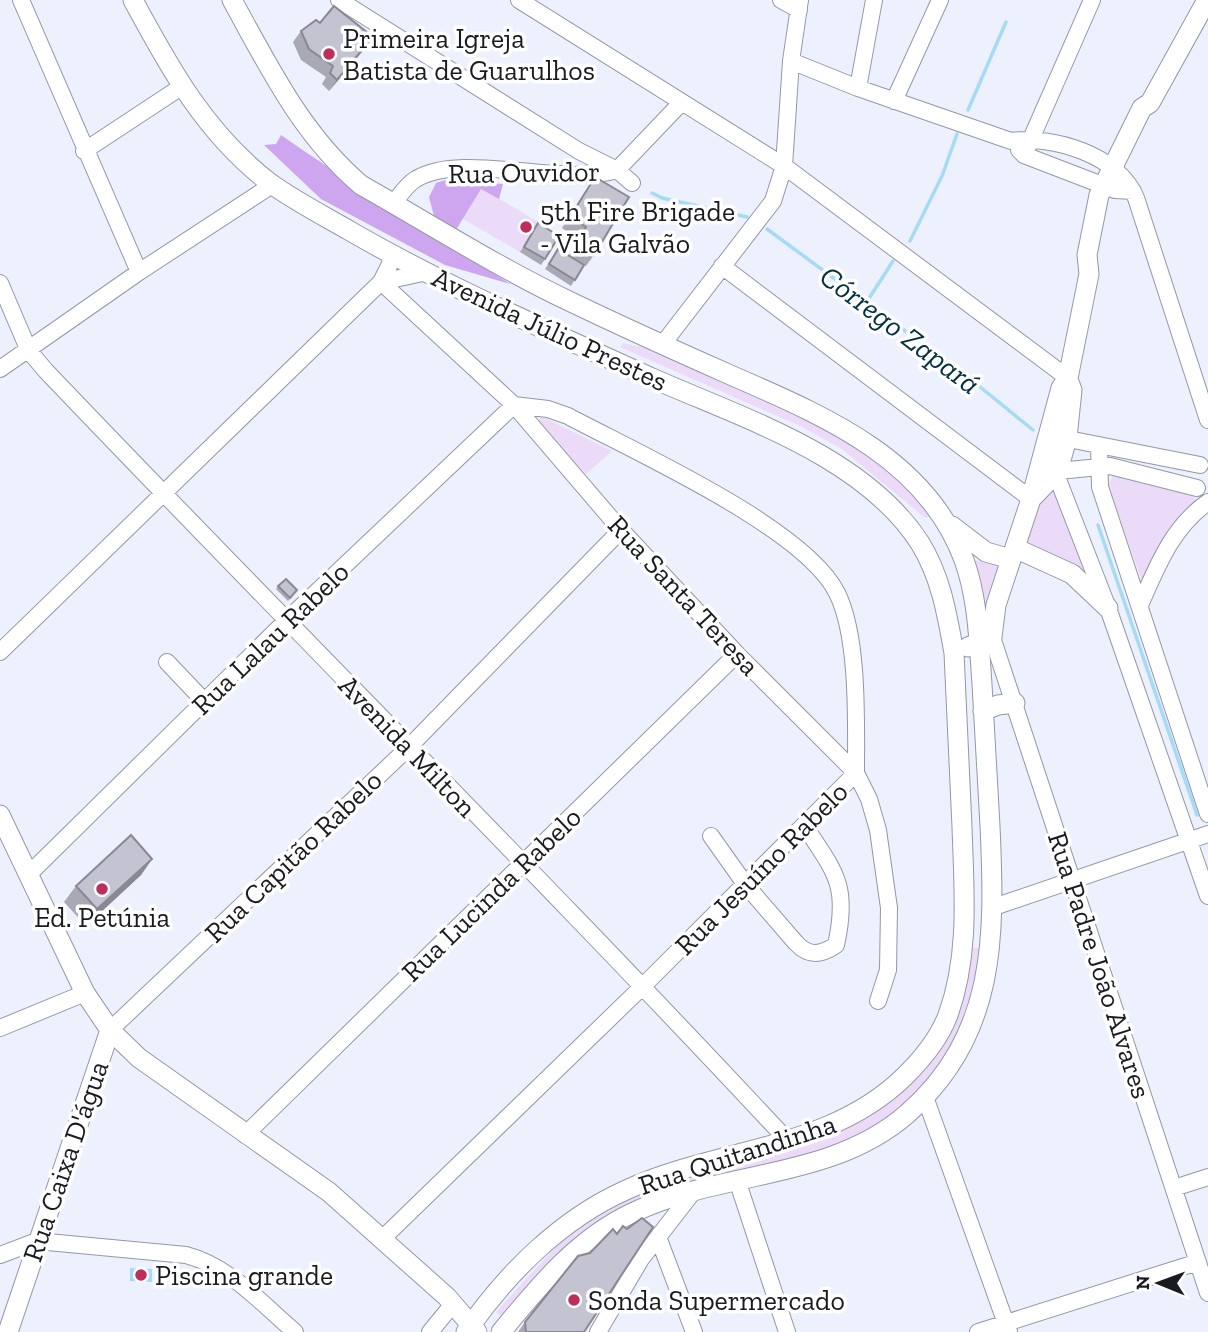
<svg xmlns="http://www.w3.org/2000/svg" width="1208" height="1332" font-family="'Zilla Slab',serif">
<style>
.green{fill:#ebdbf9}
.forest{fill:#cea6ef}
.water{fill:#a6daf5}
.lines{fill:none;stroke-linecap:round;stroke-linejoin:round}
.stream{stroke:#a6daf5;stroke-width:3.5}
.minor-casing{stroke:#9398a6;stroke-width:18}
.major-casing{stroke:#9398a6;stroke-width:21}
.minor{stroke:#fff;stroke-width:16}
.major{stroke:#fff;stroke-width:19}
.wall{fill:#a9a8b5}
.shaded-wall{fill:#898893}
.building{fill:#c4c3d2;stroke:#898893;stroke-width:2}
.poi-dot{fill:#bd2e5a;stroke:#fefefe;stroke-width:2.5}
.labels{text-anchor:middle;stroke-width:7;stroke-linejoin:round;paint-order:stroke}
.poi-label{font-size:28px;fill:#191b20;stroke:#fefefe;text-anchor:start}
.street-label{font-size:28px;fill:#191b20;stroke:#fefefe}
.water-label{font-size:30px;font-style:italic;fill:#033042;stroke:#fefefe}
</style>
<rect width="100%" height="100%" fill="#ecf1fd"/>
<path class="green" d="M481 188 538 222 520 252 463 219Z
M623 343 655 350 754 391 892 465 931 517H924L842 449 800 426 620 347Z
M540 418H545L612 451 586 474 537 422Z
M1121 471 1191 492 1198 503 1178 517 1142 581 1108 486 1113 476Z
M1060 479 1094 580 1021 545 1033 498Z
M1004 559 986 605 977 601 969 561Z
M971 947 987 949 962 1037 927 1086 884 1126 836 1150 628 1210 505 1320 496 1312C535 1270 570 1225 621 1199 686 1166 762 1163 829 1137 875 1119 924 1076 949 1034 959 1018 966 968 971 947Z"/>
<path class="forest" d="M281 135C356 188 435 232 510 284L445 265 321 199 264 145 276 144Z
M449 179 503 184 499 199 481 189 456 230 434 216 429 197 436 183Z"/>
<path class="water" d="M130 1268 152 1269V1282L130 1281Z"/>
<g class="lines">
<path class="stream" d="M968 110 1006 22
M652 193 662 198 747 217
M767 229 969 378 1033 430
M910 241 942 176 957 134
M866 303 893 261
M1098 525 1197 815"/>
<defs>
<path id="minor" d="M21 0 139 272
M339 0 579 151 617 170 632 183
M519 0 784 166 1068 378
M781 0 799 10
M791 61 858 88 1011 141C1052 135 1119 155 1136 198L1208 420
M858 88 874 0
M894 101 940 0
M1019 150 1024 155 1115 190 1133 191
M84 151 181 87
M1024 155 1092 0
M394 203C400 195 407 184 416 179 463 151 559 187 617 170L681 103
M722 266 1031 499
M381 282 514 405 621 530 737 654 856 773 869 799 878 830 889 908 888 970 878 1001
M381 282 427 272
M0 283 29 351 46 371C292 629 545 880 788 1141
M662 345 773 201 784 166 791 61 800 0
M0 369 139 272 272 185
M1058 437 1200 465
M1099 445 1100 487 1208 814
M1052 464 1108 608 1208 896
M1058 471 1110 466 1197 488
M1140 605C1157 567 1172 527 1208 502
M992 637 1208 1293
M0 652 381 282 390 264 391 254
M167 662 204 701
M711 836 745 884 796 943C809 957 821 955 836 945 849 886 836 873 804 825
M29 874 286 621 514 405 548 409 568 416C635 452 805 528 837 593 859 637 856 723 856 773L643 986 383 1238
M994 907 1208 834
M0 1028 85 993
M110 1030 408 748 621 530
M925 1097 1009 1332
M245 1135 737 654
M737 1180 787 1332
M1174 1188 1208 1177
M658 1237 694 1332
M0 1255 37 1241 186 1255C229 1266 261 1303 295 1332
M430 1332 453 1304
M598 1332 641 1259 693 1192
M978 1332 1198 1262"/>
<path id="major" d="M133 0C170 69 206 134 270 183 295 201 324 216 350 231 447 287 551 332 652 378 742 418 864 456 920 543 941 577 947 614 954 653 957 711 959 769 962 827 964 890 970 954 948 1015 939 1039 923 1058 906 1075 830 1151 719 1147 626 1190 561 1219 506 1274 466 1332
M232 0C269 67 302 135 361 185 430 224 499 268 571 302 623 327 674 350 726 373 819 414 926 456 964 560 978 598 979 643 982 684 985 731 987 779 990 826 995 936 997 1035 907 1114 830 1181 720 1170 632 1213 577 1239 539 1286 501 1332
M1033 497 1058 471 1067 438 1072 390 1069 382
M952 526 986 552 1011 559
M1015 548 1072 574 1108 608
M968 647 992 637 996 605 1031 499 1061 388 1068 378 1089 274 1087 255 1099 195 1142 108 1150 103 1207 0
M983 711 998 705 1015 703
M0 815 85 993 110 1030 139 1058 329 1192 447 1297 477 1332
M8 1332 110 1030"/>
</defs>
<use href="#minor" class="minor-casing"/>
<use href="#major" class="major-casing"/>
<use href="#minor" class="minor"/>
<use href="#major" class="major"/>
</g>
<path class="wall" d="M320 23 373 37 365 48 329 91 322 84 326 77 301 60 293 42 301 31Z
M595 177 594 255 586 266 569 255 578 239 562 228Z
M538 223 545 259 541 265 520 252Z
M558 249 584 265 571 286 545 269Z
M278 586 297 590 288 601 276 589Z
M152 859 141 875 86 926 64 902 76 886Z
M525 1322 584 1332H518Z"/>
<path class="shaded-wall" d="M373 37 365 48 329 91 337 80Z
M152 859 141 875 86 926 97 909Z"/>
<path class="building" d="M334 6 373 37 337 80 330 73 333 66 309 49 301 31 316 20 320 23Z
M595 177 629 197 594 255 576 244 586 227 570 217Z
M538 223 559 236 545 259 524 247Z
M558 249 584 265 575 280 549 264Z
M286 579 297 590 290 598 278 586Z
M131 835 152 859 97 909 76 886Z
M642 1218 653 1227 584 1332H526L525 1322 578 1256 590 1253 613 1229 617 1234 623 1226 627 1229Z"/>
<g class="poi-dot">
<circle cx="329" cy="54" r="7"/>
<circle cx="526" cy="227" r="7"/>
<circle cx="102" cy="889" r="7"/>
<circle cx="141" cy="1275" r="7"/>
<circle cx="574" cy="1300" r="7"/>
</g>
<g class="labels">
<g class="poi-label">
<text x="343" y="48">Primeira Igreja<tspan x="343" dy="32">Batista de Guarulhos</tspan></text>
<text x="540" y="221">5th Fire Brigade<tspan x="540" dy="32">- Vila Galvão</tspan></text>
<text x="102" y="927" text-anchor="middle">Ed. Petúnia</text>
<text x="155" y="1285">Piscina grande</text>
<text x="588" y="1310">Sonda Supermercado</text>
</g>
<g class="street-label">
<text transform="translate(524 172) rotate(-1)" y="10">Rua Ouvidor</text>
<text transform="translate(550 329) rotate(25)" y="10">Avenida Júlio Prestes</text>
<text transform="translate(684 595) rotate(47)" y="10">Rua Santa Teresa</text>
<text transform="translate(270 638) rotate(-44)" y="10">Rua Lalau Rabelo</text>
<text transform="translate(408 746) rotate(46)" y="10">Avenida Milton</text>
<text transform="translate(293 856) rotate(-44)" y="10">Rua Capitão Rabelo</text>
<text transform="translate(761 868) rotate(-45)" y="10">Rua Jesuíno Rabelo</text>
<text transform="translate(491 894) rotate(-44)" y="10">Rua Lucinda Rabelo</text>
<text transform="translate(1100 965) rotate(72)" y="10">Rua Padre João Alvares</text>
<text transform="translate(737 1154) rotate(-18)" y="10">Rua Quitandinha</text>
<text transform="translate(65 1161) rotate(-71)" y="10">Rua Caixa D'água</text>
</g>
<g class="water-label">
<text transform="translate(900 330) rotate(37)" y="10">Córrego Zapará</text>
</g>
</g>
<g transform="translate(1159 1283) rotate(271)" stroke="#fefefe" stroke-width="5" paint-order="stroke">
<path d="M0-5L12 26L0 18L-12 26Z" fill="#191b20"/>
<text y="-10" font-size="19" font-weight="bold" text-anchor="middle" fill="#191b20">N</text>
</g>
</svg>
